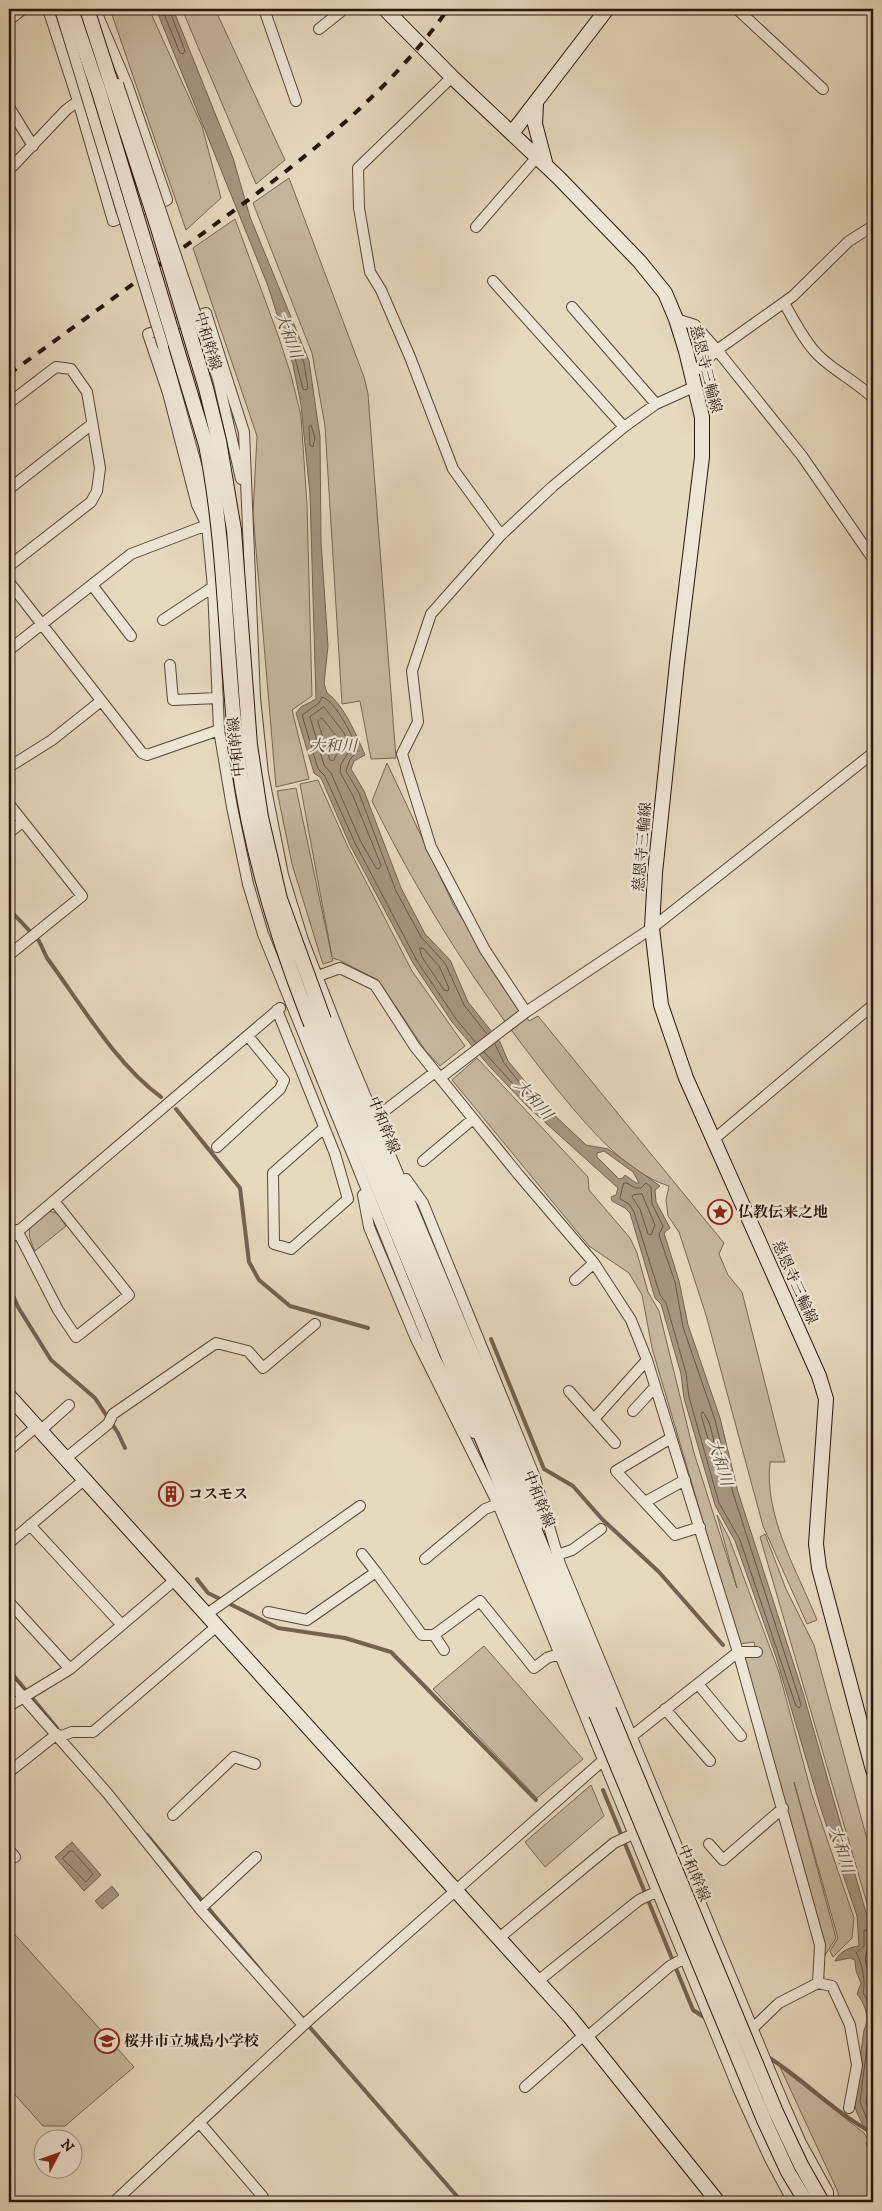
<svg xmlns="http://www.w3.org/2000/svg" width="882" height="2211" font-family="'IM FELL DW Pica','Noto Serif JP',serif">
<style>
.green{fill:#c5b89f;stroke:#766654}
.water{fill:#a49680;stroke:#726250;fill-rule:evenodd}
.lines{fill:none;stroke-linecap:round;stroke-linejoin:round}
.shore{stroke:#665644;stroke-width:1}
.stream{stroke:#726250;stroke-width:4}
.street-casing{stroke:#564636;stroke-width:12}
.secondary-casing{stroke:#271509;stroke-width:16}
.street{stroke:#eee6d5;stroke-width:10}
.secondary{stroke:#eee6d5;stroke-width:14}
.rail{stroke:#271509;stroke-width:4;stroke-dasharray:9 9;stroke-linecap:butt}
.street-bridge-casing{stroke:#564636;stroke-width:12;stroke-linecap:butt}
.secondary-bridge-casing{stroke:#271509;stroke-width:16;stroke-linecap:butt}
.street-bridge{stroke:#eee6d5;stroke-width:10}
.secondary-bridge{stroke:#eee6d5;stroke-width:14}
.labels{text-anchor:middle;stroke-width:4.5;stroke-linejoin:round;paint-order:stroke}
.street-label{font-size:15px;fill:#271509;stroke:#eee6d5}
.poi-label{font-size:15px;font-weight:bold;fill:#271509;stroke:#eee6d5;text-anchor:start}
.water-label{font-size:16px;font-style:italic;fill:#594939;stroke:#eee6d5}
</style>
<rect width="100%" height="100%" fill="#e5d9be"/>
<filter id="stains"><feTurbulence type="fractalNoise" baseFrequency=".004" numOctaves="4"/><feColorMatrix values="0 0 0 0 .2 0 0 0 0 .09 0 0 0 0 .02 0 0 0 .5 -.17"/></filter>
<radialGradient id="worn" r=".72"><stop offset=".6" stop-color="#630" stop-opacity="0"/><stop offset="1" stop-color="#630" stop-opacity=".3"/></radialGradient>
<path class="green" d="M110 9H149L202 126 221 198 186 230Z
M182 9H215L285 160 256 184Z
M289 178 364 377 368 394 396 758 371 759 360 701 342 704 325 426 312 353 253 203Z
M235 219 278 335 291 375 301 416 307 505 312 696 292 710 309 779 276 787 253 514 257 436 193 248Z
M387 763 454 906 529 1021 538 1016 724 1243 719 1254 728 1275 742 1292 785 1462H770C764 1517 797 1570 817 1620L807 1624 763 1526 706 1315 679 1232 668 1216 666 1200 669 1186C625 1173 584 1122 556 1088 484 999 422 903 372 801Z
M318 780 347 845 412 971 465 1046 440 1066 425 1050 378 980 339 960 332 958 333 961 323 964 320 955 292 864 277 791 296 788 332 957 300 784Z
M477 1058 588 1177 589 1190 630 1238 637 1253 648 1292 659 1311 694 1453 737 1588 717 1515 729 1538 779 1672 812 1795 854 1918 852 1938 833 1957 830 1951 838 1938 794 1782 836 1938 822 1960 741 1651 756 1652 754 1642 739 1644 652 1348 642 1295 629 1273 589 1246 452 1080Z
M48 1211 57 1213 66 1226 35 1251C24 1227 29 1227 48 1211Z
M765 1534 786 1589 814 1645 873 1861V1924L760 1537Z
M484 1646 583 1759 537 1798 433 1689Z
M591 1785 604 1816 545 1867 525 1842Z
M9 1928 134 2067 65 2126H43L9 2088Z
M780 2067 864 2133 872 2147 873 2160 866 2142 873 2165V2202H839L838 2192Z"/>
<path class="water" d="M156 9H173L233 158 250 217 309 361 320 437 321 542 328 646 324 683 327 693C344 705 357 736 365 755L354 761 351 769 364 791 401 888 425 934 450 960 468 1002 500 1042 508 1061 548 1109 586 1145 608 1149 660 1186 655 1190 656 1202 670 1228 664 1233 679 1281 688 1325 720 1418 738 1492 803 1693 869 1923 873 1929V2145L857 2113 854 2102 864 2030C870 2018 865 2004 857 1994L861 1983 856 1971 855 1960 850 1958 835 1961C839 1952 850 1947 859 1946L857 1916 821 1809 776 1657 735 1541 715 1505 684 1398 681 1374 661 1304 655 1298 630 1213 625 1208 612 1201 611 1197 616 1195 618 1188 528 1107 490 1067 452 1022 413 963 350 845 321 778 314 773 296 713 301 707 316 699 310 494 301 405 293 365 268 286ZM604 1151 633 1172 639 1183H636L625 1175 623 1178 619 1179 597 1157V1153Z
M72 1842 101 1875 84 1891 55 1857Z
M112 1886 119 1895 102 1909 95 1901Z"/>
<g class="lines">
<path class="shore" d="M162 9 180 53 183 54 185 51 169 9
M291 335 294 337 304 363 308 388 306 390 303 389 290 338Z
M311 425 315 438 313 447 310 445 309 427Z
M324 707 344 733 351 748 341 764 340 772 353 796 381 865 379 869 376 868 360 840 331 773 324 765 310 717Z
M322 718 337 737 342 746 333 761 330 760 318 722Z
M420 948H423L439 966 449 988 448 991 444 990 422 957Z
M476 1043 456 1019 417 961 355 843 325 776 318 769 302 715 319 703 322 697C336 701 353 737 358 751L350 759 346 771 359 793 396 891 421 937 445 963 464 1005 487 1034
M484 1052 523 1095H527V1092L504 1063 495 1044
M624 1183H627L635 1188H641L646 1183 651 1187 652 1204 663 1226 659 1235 675 1282 683 1327 715 1420 733 1493 798 1695 801 1705 799 1708 796 1706 740 1540 719 1503 689 1397 686 1373 666 1303 660 1295 634 1212 629 1204 620 1199Z
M642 1194 655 1225 651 1235 648 1234 640 1209 632 1197 633 1195Z
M703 1412 709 1422 714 1441 712 1443 709 1442 701 1415Z
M70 1851H73L93 1874 86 1882 63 1859Z
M873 1931 864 1930V1946L856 1953C862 1961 866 1983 863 1993 871 2004 874 2019 869 2031L860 2102 873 2134
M873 1938 870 1939C870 1946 868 1948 866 1954 863 1963 871 1973 872 1982 873 1988 870 1990 873 1997
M873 2058 866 2102 873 2122"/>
<path class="stream" d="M9 909 39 941 47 958C81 1004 115 1063 161 1097
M176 1109 240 1188 249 1262 259 1280 290 1306 368 1328
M9 1286 18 1307 51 1360 95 1398 118 1433 125 1448
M491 1339 544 1469 573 1486 602 1519 659 1572 723 1645
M197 1579 208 1593 278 1628 345 1638 391 1652 536 1800
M9 1670 57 1728
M603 1790 693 2010 707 2019
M147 1835 261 1971
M307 2024 462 2202
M768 2057C805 2080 835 2113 873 2133"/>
<defs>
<path id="street" d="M48 9 78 101 113 221 167 200 127 84 95 9
M264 9 296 101
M737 9 823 89
M9 20 23 9
M319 29 344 9
M452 77 358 168 359 208 370 272 381 290 410 357 453 469 501 535 552 487 624 427 656 404 696 386
M9 107 33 146
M9 170 66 110 78 101 120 87
M476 227 537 157
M493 281 624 427
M784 303C794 320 804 341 818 355 835 372 856 381 873 398
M572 307 656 404
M676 319 695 325 717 350 802 456 873 559
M202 333 218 379 241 479
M692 374 717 350 793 296 849 241 873 226
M9 403 56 367 71 369 87 392 100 468 97 491 91 502 9 566
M9 489 92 424
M501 535 431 614 412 671 418 722 402 754 431 847 485 950 526 1012
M9 582 142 753 147 755 219 730
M92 585 131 636
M163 620 213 587
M9 650 131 554 207 525 200 478 163 346
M170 665 173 700 218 698
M9 767 52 740 101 701
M9 804 82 896 9 955
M9 833 22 822
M318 976 340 968 375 985 415 1047 518 1174 594 1263 631 1320 647 1360 738 1652 820 1945 818 1983 779 2003 753 2028
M277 1010 335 1154 348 1199 291 1249 274 1244 273 1173 324 1128
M440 1078 526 1012 652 928 873 753
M387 1109 435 1072
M713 1140 873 1005
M217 1147 280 1089 284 1080 248 1036
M423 1161 473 1119
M406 1179 423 1203 534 1475 560 1564 783 2102 801 2143 828 2192V2202
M363 1195 369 1227 416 1339 498 1504 740 2093 770 2159 793 2202
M17 1230 58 1310 76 1337 129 1295 54 1201
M9 1239 280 1008
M575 1280 594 1263
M569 1391 615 1443
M633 1411 655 1387
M594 1419 647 1360
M40 1431 69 1405
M474 1433 435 1358 263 934 248 884 232 807 219 730 213 587 207 525 197 505 168 393 148 334 206 313 244 432 255 698 263 774 283 875 303 940 344 1045 519 1462 538 1525
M671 1438 616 1471 675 1535 700 1527
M9 1450 37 1426
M65 1459 108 1424 113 1414 216 1343 248 1351 263 1368 315 1324
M645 1502 685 1480
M30 1525 121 1624
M9 1543 84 1480
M362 1554 376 1572
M557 1555 572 1550 601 1529
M425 1559 485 1509 498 1504
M9 1602 70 1669
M268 1612 307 1620 376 1572 422 1635H434L480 1601 534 1668 547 1658 559 1654
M207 1614 360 1506
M434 1635 444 1650
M9 1681 108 1794 200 1909 303 2025
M698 1684 741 1736
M9 1706 70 1669 176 1579
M665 1709 710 1761
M59 1737 72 1732H93L217 1626
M627 1740 738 1652H757
M9 1772 57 1734
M173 1815 234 1757 255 1764
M709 1844 723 1860 783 1808
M9 1850 15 1857
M200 1909 256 1857
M499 1938 614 1843 633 1834
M538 1981 639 1900 658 1891
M818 1983 832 1986 850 2025 857 2065 849 2108
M586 2038 670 1966 685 1958
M525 2087 584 2035
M199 2122 263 2197 262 2202
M114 2202 309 2020 608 1756"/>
<path id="secondary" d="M385 9 452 77 559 178 640 262 665 293 676 319 686 351 702 417V457L677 663 655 873 652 928 661 1005 686 1078 819 1376 826 1399 816 1544 819 1568 873 1770
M536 104 535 124 545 162
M512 133 607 9
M324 1020 609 1710
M311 1024 596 1714
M9 1396 570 2017 718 2202"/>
</defs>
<use href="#street" class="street-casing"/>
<use href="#secondary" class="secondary-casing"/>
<use href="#street" class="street"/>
<use href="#secondary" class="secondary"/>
<path class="rail" d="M9 374C71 329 133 284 195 239 287 172 382 103 448 9"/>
<defs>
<path id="street-bridge" d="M60 9 163 346
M118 84 202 333"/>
<path id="secondary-bridge" d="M71 9 99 92 206 445C226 546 225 649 237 752 249 847 276 936 311 1024
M87 9 158 228 206 388 219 441 234 530 250 745 261 817 280 899 324 1020
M609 1710 776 2112 801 2165 822 2202
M596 1714 764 2120 788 2172 806 2202"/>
</defs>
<use href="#street-bridge" class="street-bridge-casing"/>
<use href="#secondary-bridge" class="secondary-bridge-casing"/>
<use href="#street-bridge" class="street-bridge"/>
<use href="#secondary-bridge" class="secondary-bridge"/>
</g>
<defs>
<symbol id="sight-ring" viewBox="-11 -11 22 22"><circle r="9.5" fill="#eee6d5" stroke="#8f2418" stroke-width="1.5"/><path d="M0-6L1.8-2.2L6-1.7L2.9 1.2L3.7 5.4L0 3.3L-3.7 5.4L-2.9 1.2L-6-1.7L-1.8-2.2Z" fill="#8f2418"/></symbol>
<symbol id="building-ring" viewBox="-11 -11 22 22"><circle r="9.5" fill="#eee6d5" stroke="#8f2418" stroke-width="1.5"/><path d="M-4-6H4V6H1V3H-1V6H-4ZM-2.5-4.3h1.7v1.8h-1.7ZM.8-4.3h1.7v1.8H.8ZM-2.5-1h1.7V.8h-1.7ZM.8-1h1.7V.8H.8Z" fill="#8f2418"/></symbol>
<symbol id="school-ring" viewBox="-11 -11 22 22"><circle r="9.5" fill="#eee6d5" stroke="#8f2418" stroke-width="1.5"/><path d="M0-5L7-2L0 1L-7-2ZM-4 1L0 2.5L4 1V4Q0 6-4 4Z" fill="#8f2418"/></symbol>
</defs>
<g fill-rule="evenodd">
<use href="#sight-ring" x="706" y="1198" width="28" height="28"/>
<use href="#building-ring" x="157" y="1480" width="28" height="28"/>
<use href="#school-ring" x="93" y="2027" width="28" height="28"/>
</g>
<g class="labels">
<g class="street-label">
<text transform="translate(208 341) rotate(73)" y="5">中和幹線</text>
<text transform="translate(706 369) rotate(76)" y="5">慈恩寺三輪線</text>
<text transform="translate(236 747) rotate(-96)" y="5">中和幹線</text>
<text transform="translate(642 847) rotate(-85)" y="5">慈恩寺三輪線</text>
<text transform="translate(384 1125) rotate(68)" y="5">中和幹線</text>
<text transform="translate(795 1282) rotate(66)" y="5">慈恩寺三輪線</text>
<text transform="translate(539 1499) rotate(68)" y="5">中和幹線</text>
<text transform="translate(694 1873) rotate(67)" y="5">中和幹線</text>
</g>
<g class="poi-label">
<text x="738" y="1217">仏教伝来之地</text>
<text x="188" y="1499">コスモス</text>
<text x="124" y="2046">桜井市立城島小学校</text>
</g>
<g class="water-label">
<text transform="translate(289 335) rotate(69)" y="6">大和川</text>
<text x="333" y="751">大和川</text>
<text transform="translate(534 1099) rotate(48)" y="6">大和川</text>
<text transform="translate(721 1462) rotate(73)" y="6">大和川</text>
<text transform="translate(842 1849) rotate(73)" y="6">大和川</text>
</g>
</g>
<rect width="882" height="2211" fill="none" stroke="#e5d9be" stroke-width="30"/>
<rect x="10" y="10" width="862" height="2191" fill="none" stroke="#271509" stroke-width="2.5"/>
<rect x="15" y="15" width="852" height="2181" fill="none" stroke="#271509"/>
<g transform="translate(58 2154) rotate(49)"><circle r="24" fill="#eee6d5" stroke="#9e9283"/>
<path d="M0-4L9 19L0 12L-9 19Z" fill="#8f2418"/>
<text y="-8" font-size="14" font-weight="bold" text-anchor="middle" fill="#271509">N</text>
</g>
<rect width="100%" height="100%" filter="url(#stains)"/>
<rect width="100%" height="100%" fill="url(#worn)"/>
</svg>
